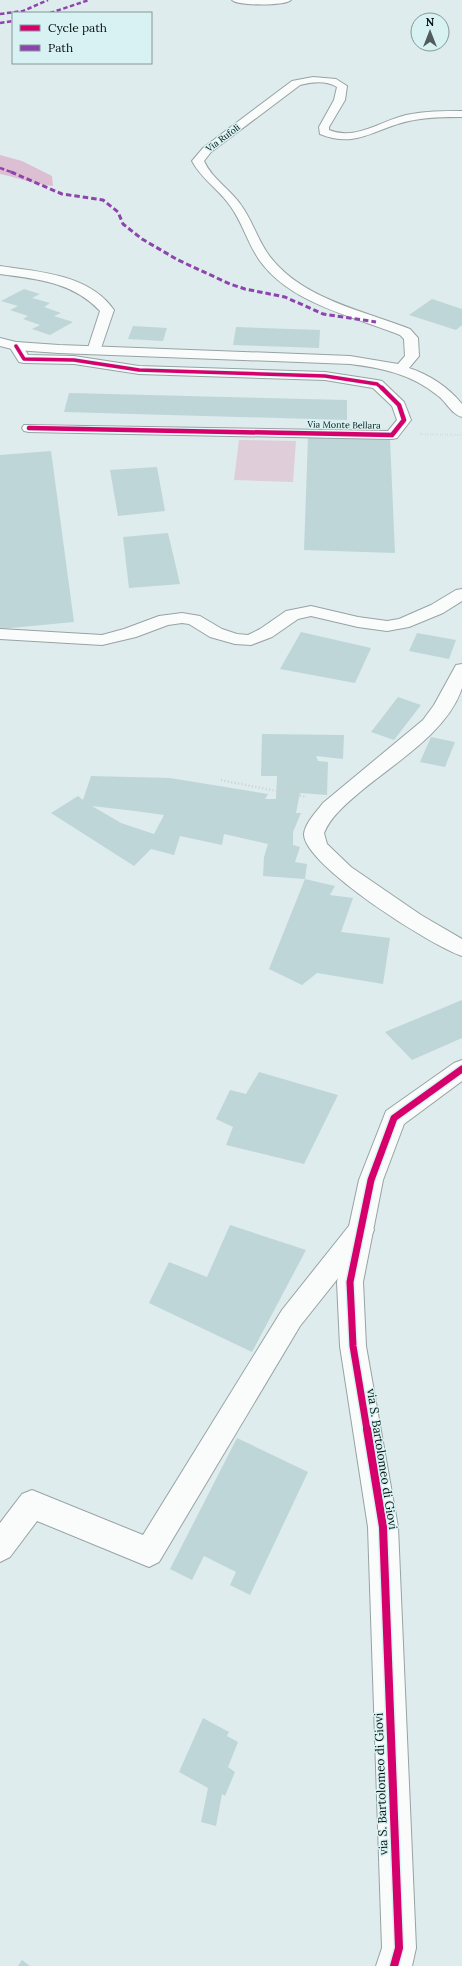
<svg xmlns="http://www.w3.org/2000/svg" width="462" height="1966" font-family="Lora,serif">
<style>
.green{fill:#e0cdda}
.forest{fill:#dcbfd3}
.building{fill:#bed6d8;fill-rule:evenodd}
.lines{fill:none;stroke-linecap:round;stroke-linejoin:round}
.minor-casing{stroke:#98a2a3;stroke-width:2}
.tertiary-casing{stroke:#98a2a3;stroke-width:2}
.path-far1{stroke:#cdd1d1;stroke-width:2;stroke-dasharray:0.5 2;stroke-linecap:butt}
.path{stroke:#cdd1d1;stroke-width:2.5;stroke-dasharray:1 2.5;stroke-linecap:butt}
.minor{fill:#fafcfc;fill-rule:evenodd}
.tertiary{fill:#fafcfc;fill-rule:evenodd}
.quiet-far1{stroke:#8e44ad;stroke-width:2.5;stroke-dasharray:4.5 2.5;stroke-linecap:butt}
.quiet{stroke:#8e44ad;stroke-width:3;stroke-dasharray:5.5 3;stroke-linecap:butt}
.cycleway-far3-casing{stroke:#d8f2f3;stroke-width:5}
.cycleway-far2-casing{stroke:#d8f2f3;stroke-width:6}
.cycleway-far1-casing{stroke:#d8f2f3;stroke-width:10}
.cycleway-casing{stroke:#d8f2f3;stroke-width:11}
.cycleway-far3{stroke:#d6006c;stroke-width:3.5}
.cycleway-far2{stroke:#d6006c;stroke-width:4.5}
.cycleway-far1{stroke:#d6006c;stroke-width:7}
.cycleway{stroke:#d6006c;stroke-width:8}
.labels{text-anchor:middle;stroke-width:3;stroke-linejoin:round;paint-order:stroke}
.far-street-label{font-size:9px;fill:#060f0f;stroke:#d8f2f3}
.near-street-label{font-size:12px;fill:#060f0f;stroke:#d8f2f3}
</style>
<rect width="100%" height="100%" fill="#deeced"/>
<path class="green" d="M239 440 296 441 293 482 234 480Z"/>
<path class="forest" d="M0 155 22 161 52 176 53 186C33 184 19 178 0 174Z"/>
<path class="building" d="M24 289 40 294 32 298 50 303 44 307 61 313 54 316 73 322 50 335 32 329 40 325 23 319 28 316 10 310 18 306 1 301Z
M432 299 462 309V325L456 330 409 315Z
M133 326 167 328 163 341 128 339Z
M236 327 320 330 319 348 233 345Z
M69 393 347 400V420L64 412Z
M308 437 390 439 395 553 304 550Z
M51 451 74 622 0 629V455Z
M157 467 165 511 118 516 110 470Z
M168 533 180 584 129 588 123 537Z
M301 632 371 648 355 683 280 669Z
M417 633 456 640 449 659 409 651Z
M398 697 421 705 394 740 371 732Z
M262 734 344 735 343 759 316 756 318 761 328 762 327 795 300 793 296 813H301L293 832V845L300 847 295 862 307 864 305 879 263 876 264 857 268 844 224 834 222 845 180 836 174 855 151 849 134 866 51 813 78 796 83 800 91 776 170 778 268 794 265 799H276L277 776H261ZM92 806 135 811 164 815 154 834 121 823Z
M431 737 455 742 445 767 420 762Z
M305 879 335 886 330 895 353 898 341 932 390 938 383 984 317 973 302 985 269 969Z
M462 1000V1038L412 1060 385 1032Z
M259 1072 338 1095 304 1164 226 1145 233 1127 216 1119 230 1090 246 1094Z
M230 1225 306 1250 252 1352 149 1303 169 1262 207 1277Z
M237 1438 308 1472 250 1595 230 1585 236 1572 204 1556 192 1580 170 1569Z
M203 1718 229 1732 227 1736 238 1742 228 1767 235 1772 225 1796 222 1794 216 1826 201 1822 208 1788 179 1772Z
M22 1960 30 1966H18Z"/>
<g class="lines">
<defs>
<path id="minor" d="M0 266C39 272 89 274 114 310L99 354H89L87 351 100 311C73 282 37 279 0 274Z
M16 342 21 343 28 355 74 356 139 366 325 372 377 380 382 381 404 402 411 420 397 438 392 439 29 432 24 431 22 428 24 425 388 431 397 420 392 406 373 388 325 380 139 374 74 364 24 363 19 362 9 346 11 343Z
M462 589V601L443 613 409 627 387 631 358 627 311 616 298 619 272 637 251 645 235 644 210 637 189 624 182 623 168 625 136 637 102 645 0 639V629L102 635 124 629 159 616 182 613 200 616 222 629 237 634 248 635 260 629 286 611 311 606 358 617 387 621 399 619 431 605 456 590Z
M361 1219 370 1222 374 1230 370 1238 300 1326 159 1562 149 1567 37 1521 10 1557 0 1562V1523L22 1494 32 1490 143 1535 282 1310 352 1222Z"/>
<path id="tertiary" d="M232 0H291C285 6 238 6 232 0Z
M313 77 336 79 347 86 345 100 329 127V130C355 141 381 121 406 115 425 111 443 111 462 111V117C444 117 427 117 409 121 376 128 356 149 320 134L319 127 334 100 337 87C326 80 311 82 300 85L211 152 204 161C212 179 230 189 241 205 253 221 258 242 271 258 303 299 364 311 410 329L418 338 419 356 409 368C430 375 448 387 462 404V417C452 415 446 401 437 395 411 374 382 368 350 364L59 353 16 350 0 346V338L16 342 59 345 350 356 398 364 405 356 404 339 400 335C353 316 291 304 260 261 248 244 243 224 231 207 220 190 202 180 192 161L203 148 292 81Z
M462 664C462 671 462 681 462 688 448 732 393 764 360 792 346 804 331 816 324 833L327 844 351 867 421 915 462 939V956C433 947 303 865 304 834 305 823 317 811 323 803L423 720 434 705 456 665Z
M462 1060V1081L404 1124 383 1180 363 1282 366 1346 398 1527 416 1948 412 1966H376L382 1948 368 1527 340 1346 337 1282 359 1180 386 1111 454 1063Z"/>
</defs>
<use href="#minor" class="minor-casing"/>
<use href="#tertiary" class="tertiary-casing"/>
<path class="path-far1" d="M420 434 462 435"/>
<path class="path" d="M221 780 307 797"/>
<use href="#minor" class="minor"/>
<use href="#tertiary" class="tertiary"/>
<path class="quiet-far1" d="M50 13 89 0
M0 14 23 11 48 0
M0 23 13 21
M0 168 14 173"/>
<path class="quiet" d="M11 172 62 194 103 200 118 212 123 224 142 239 178 260 230 284 245 289 285 297 323 314 376 322"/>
<defs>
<path id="cycleway-far3" d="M16 346 24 359 74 360 139 370 325 376 377 384 383 389"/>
<path id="cycleway-far2" d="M29 428 392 435 404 420 399 405 382 388"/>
<path id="cycleway-far1" d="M367 1430 353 1346 350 1282 371 1180 394 1118 462 1069"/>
<path id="cycleway" d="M367 1429 383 1527 399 1948 394 1966"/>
</defs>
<use href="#cycleway-far3" class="cycleway-far3-casing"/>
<use href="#cycleway-far2" class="cycleway-far2-casing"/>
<use href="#cycleway-far1" class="cycleway-far1-casing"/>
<use href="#cycleway" class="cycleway-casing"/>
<use href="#cycleway-far3" class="cycleway-far3"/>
<use href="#cycleway-far2" class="cycleway-far2"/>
<use href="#cycleway-far1" class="cycleway-far1"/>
<use href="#cycleway" class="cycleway"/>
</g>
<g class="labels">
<g class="far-street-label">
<text transform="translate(223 138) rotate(-37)" y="3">Via Rufoli</text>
<text transform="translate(344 425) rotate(1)" y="3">Via Monte Bellara</text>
</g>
<g class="near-street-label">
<text transform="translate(382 1459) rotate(81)" y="4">via S. Bartolomeo di Giovi</text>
<text transform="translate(381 1784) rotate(-92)" y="4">via S. Bartolomeo di Giovi</text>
</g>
</g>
<rect x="12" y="12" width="140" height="52" fill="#d8f2f3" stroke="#849798"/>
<rect x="20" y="25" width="20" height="6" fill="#d6006c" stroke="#849798"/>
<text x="48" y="32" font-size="12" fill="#060f0f">Cycle path</text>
<rect x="20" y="45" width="20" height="6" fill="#8e44ad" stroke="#849798"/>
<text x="48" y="52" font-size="12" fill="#060f0f">Path</text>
<g transform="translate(430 32)"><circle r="19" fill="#d8f2f3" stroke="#849798"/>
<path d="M0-3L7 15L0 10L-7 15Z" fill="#525c5d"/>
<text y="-6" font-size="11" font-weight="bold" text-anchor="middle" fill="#060f0f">N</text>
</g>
</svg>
